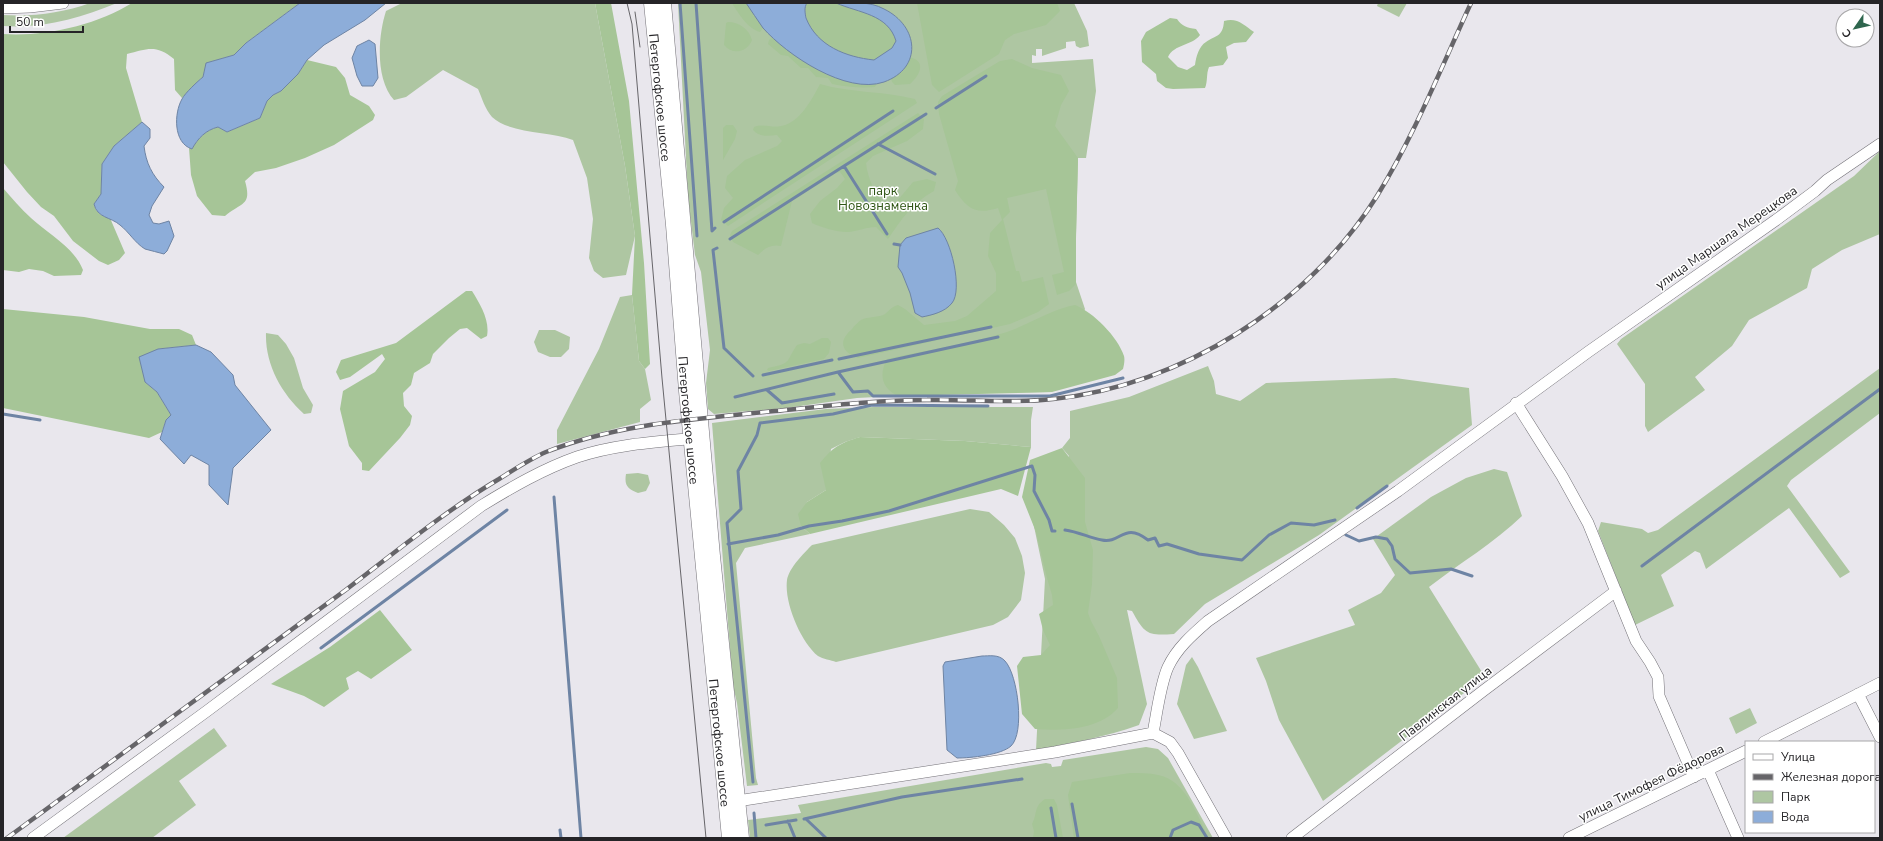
<svg xmlns="http://www.w3.org/2000/svg" width="1883" height="841" font-family="'Nunito Sans',sans-serif">
<style>
.green{fill:#aec6a2}
.forest{fill:#a6c597}
.water{fill:#8dadd9;stroke:#6e84a4}
.lines{fill:none;stroke-linecap:round;stroke-linejoin:round}
.stream{stroke:#6e84a4;stroke-width:3}
.minor-casing{stroke:#747278;stroke-width:12}
.major-casing{stroke:#747278;stroke-width:15}
.minor{stroke:#fff;stroke-width:11}
.major{stroke:#fff;stroke-width:14}
.tram{stroke:#666569;stroke-width:1}
.rail-casing{stroke:#666569;stroke-width:4.5}
.rail{stroke:#fff;stroke-width:3;stroke-dasharray:9;stroke-linecap:butt}
.labels{text-anchor:middle;stroke-width:3;stroke-linejoin:round;paint-order:stroke}
.street-label{font-size:13px;fill:#252427;stroke:#fff}
.park-label{font-size:13px;fill:#2f5515;stroke:#fff}
</style>
<rect width="100%" height="100%" fill="#e9e7ed"/>
<path class="green" d="M90 3H117C81 18 42 29 3 26V15C32 17 63 13 90 3Z
M402 3H595L625 166 635 236 626 275 603 278 594 271 589 258 593 219 587 178 573 140C550 131 510 134 492 117 485 109 482 98 478 89L443 70 406 97 394 100C375 79 378 36 386 11Z
M678 3H1074L1087 31 1089 46 1080 48 1076 46 1075 41 1066 42V48L1042 56V49H1036V56L1032 55V63L1093 59 1096 91 1086 158H1078L1075 279 1085 309 1052 392 933 394 857 398 786 408 714 414 708 409 706 383 710 350 701 272 695 255 688 197Z
M1378 3H1407L1399 17 1377 6Z
M1880 151V234L1842 250 1812 269 1807 288 1749 320 1732 346 1695 377 1705 390 1648 432 1645 426V384L1617 344 1621 339 1854 176Z
M632 295 639 361 645 369 651 400 640 409V422L557 444V430L599 349 620 297Z
M539 330H555L570 337 569 349 561 357H550L538 352 534 342Z
M266 333 278 335 286 344 294 358 303 388 313 405 311 413 304 414C281 393 265 364 266 333Z
M1208 366 1214 381 1216 394 1240 401 1266 383 1395 378 1469 388 1472 425 1319 535 1205 604 1174 634C1147 636 1145 634 1132 611L1127 610 1147 704 1139 725C1106 737 1071 743 1036 750L1045 579 1031 512 1069 456 1062 448 1070 438V411L1129 397Z
M1880 368V413L1791 480 1787 486 1850 572 1840 578 1789 508 1706 569 1700 553 1695 551 1661 575 1674 606 1635 625 1598 531 1601 522 1642 529 1648 533 1658 530Z
M874 407H1033L1031 420V447L965 441 860 437 845 442 831 449 826 490 807 502 801 526 810 534 745 548 736 563 756 778 758 785 747 786 737 703 733 686 712 423 826 409Z
M1494 469 1507 472 1522 516C1494 543 1460 563 1429 587L1485 677 1323 801 1279 720 1266 681 1256 658 1355 625 1348 610 1381 593 1395 575 1373 539 1431 497 1466 478Z
M638 473 648 475 650 483 646 491 638 493C628 489 624 486 626 474Z
M970 509 989 512 1004 525 1015 538 1022 556 1025 573 1021 600 1008 617 993 625 836 662C831 660 823 659 818 656 801 642 784 603 787 580 789 568 804 553 812 545Z
M1192 657 1198 667 1227 731 1194 739 1177 704 1186 665Z
M1750 708 1757 723 1736 734 1729 718Z
M214 728 227 746 179 781 196 805 152 838H63Z
M1146 747 1158 749 1168 758 1213 838H750L748 820 801 813 798 805 1046 763 1051 764 1052 767 1061 766 1063 760Z"/>
<path class="forest" d="M132 3H300L246 43 234 55 207 63 203 77C195 83 190 92 182 98L175 90 174 59C156 44 147 49 127 54L126 68 142 122 114 146 102 164 101 194 94 204C96 213 101 216 110 218L125 253 119 260 108 265 99 261 73 241 54 216 41 207 27 192 3 162V34C44 37 97 25 132 3Z
M595 3H611L629 101 644 263 650 364 645 369 639 361 632 295 635 236 625 166Z
M732 3H746L763 28 760 32C748 29 738 13 732 3Z
M807 3H836L874 16 887 23 893 32 896 41 893 48 874 60C843 56 806 42 805 6Z
M917 3H1057L1060 11 1046 25 1014 34 1005 40 999 54 939 92 932 85Z
M1170 18 1177 19C1182 26 1187 28 1196 29L1200 35C1192 46 1174 44 1168 57L1178 67 1187 70 1195 65C1196 57 1199 46 1206 42 1216 35 1223 37 1224 21 1237 17 1244 25 1254 32L1246 42 1234 43 1226 47 1228 58 1223 65 1209 67C1206 74 1208 81 1205 88L1173 89 1166 88 1157 81 1156 74 1142 62 1141 41 1146 32Z
M728 22C739 22 749 29 752 40 747 53 732 55 724 45L726 23Z
M771 38 775 39C801 62 840 89 877 83L875 87C861 88 846 87 832 84L828 78 816 77 808 68H801L788 56 781 55 768 44 769 40Z
M909 57C928 61 919 76 910 84L895 85 892 82 891 78 905 66Z
M1012 59 1032 68 1061 75 1069 91 1061 105 1055 126 1078 158 1076 234V284L1069 291 1057 295 1052 275 1064 272 1046 189 1007 198 1010 212 1003 219 1016 271H1019L1022 282 1043 277 1049 304 1038 312 1010 324 858 358C841 352 838 341 852 329 854 326 858 322 861 320 868 316 879 318 885 314 890 310 891 307 898 305L905 309 924 325 955 321 967 316 996 291V273L988 256 990 233 1002 220 998 208C976 215 967 209 955 190L958 181 939 114 938 102 942 96 1000 61Z
M307 60 336 67 345 78 350 95 369 106 375 115 373 120 334 145 305 158 276 168 255 172 245 181C252 206 242 202 225 216L212 215 197 196 191 175 189 148 192 149C198 138 206 130 218 127L227 132 260 118 267 101 273 95 281 91 298 74Z
M820 84C851 93 883 91 915 99L917 103 728 226 721 220 724 208 733 198 725 188 727 176 745 160 777 146 782 141 777 135C768 136 759 137 753 130L754 127C763 123 771 128 781 126 800 123 812 99 820 84Z
M918 113 924 119 923 129 907 141 873 156 866 163C868 180 875 193 886 207L893 206 913 182 927 179 936 182 934 191C913 202 901 220 888 239L876 227C867 227 858 231 849 232 840 233 820 227 812 223L810 214 820 201 837 188 845 179 840 172 836 173 792 201 781 246C771 244 765 248 758 255L733 242 730 235 732 231Z
M726 125H733L737 131 735 139 723 160V128Z
M3 188C12 198 21 209 31 218 48 234 74 247 83 270L81 275 54 276 43 271 29 269 19 272 3 270Z
M466 291H472C480 304 490 320 487 336L481 339 467 328 460 329 449 338 433 354 430 363 414 373 411 385 403 393 404 406 412 416 410 425 400 438 369 471 362 470V463L349 446 340 409 343 391 375 372 385 359 382 354 350 377 340 380 336 372 341 360 396 343Z
M1075 305C1093 312 1118 337 1124 356 1125 360 1124 365 1123 369L1115 375 1052 392 898 396C881 388 879 374 887 359 926 350 968 344 1007 332 1028 325 1054 308 1075 305Z
M3 309 84 317 150 329H179L192 335 196 345 158 349 145 382 157 392 171 415 166 420 162 432 149 438 3 408Z
M822 338H828L831 342 829 353 824 359 769 371 767 370 768 368C793 363 785 362 797 345L804 343 810 344Z
M860 437 965 441 1031 447 1018 496 1001 489 810 534 801 526 798 514 807 502 826 490 820 463C833 447 840 443 860 437Z
M1062 448 1085 478V522L1093 550 1092 584 1088 613 1091 621 1099 636 1117 678 1118 708C1099 730 1062 731 1035 729L1022 714 1017 666 1023 657 1041 655 1050 645 1043 630 1039 614 1053 605 1052 595 1047 578 1036 532 1022 497 1030 460Z
M380 610 412 650 371 679 358 671 346 678 349 689 324 707 304 696 271 684 330 647Z
M1130 773C1140 773 1149 773 1158 775 1186 780 1197 816 1209 838H1074L1068 795 1072 782Z
M1045 799H1054L1057 805 1063 838H1033L1034 831 1032 824C1038 813 1033 807 1045 799Z"/>
<path class="water" d="M300 3H386L365 20 324 45 307 60 298 74 281 91 273 95 267 101 260 118 227 132 218 127C206 130 198 138 192 149 173 143 174 113 182 99 185 93 198 81 203 77L206 63 234 55 246 43Z
M746 3H807C804 7 805 13 806 18 817 46 846 57 874 60L892 48 896 41C888 14 859 13 836 3 852 3 870 1 884 9 919 26 923 68 884 82 846 95 787 55 763 28 757 20 752 11 746 3Z
M369 40 375 44 378 78 373 86H362L357 76 352 58 357 46Z
M142 122 150 129V138L144 146C146 163 152 175 164 187L152 206 149 215 153 223 159 224 169 221 174 236 167 251 164 254C158 252 151 251 145 249 135 243 129 232 120 225 111 217 97 218 94 204L101 194 102 164 114 146Z
M938 228C951 238 963 290 952 303 945 312 932 315 922 317L915 313 910 293 902 273 898 267 900 245 906 238Z
M196 345 211 352 233 375 235 385 271 430 233 468 228 505 209 485V465L191 455 184 464 160 439 166 420 171 415 157 392 145 382 139 357 158 349Z
M982 656C989 656 999 654 1005 661 1018 675 1025 733 1011 746 1001 755 971 758 957 758L947 750 943 666 945 662Z"/>
<g class="lines">
<path class="stream" d="M680 3 697 236
M696 3 712 231 715 228
M936 108 986 76
M878 144 935 174
M844 166 926 114
M724 222 893 111
M730 239 844 166 887 234
M894 244 900 245
M717 248 713 250 724 348 753 376
M839 359 991 327
M838 372 853 392 868 391 873 396H1050L1123 378
M763 375 832 360
M767 390 782 403 834 394
M735 397 838 372 998 337
M3 414 40 420
M554 497 581 838
M1357 508 1387 486
M1065 530C1079 532 1090 538 1102 540 1121 544 1124 521 1148 540L1155 538 1159 546 1167 544 1199 554 1242 560 1269 535 1291 523 1314 525 1335 520
M1346 535 1359 541 1376 537 1387 539 1392 546 1395 559 1410 573 1451 569 1472 576
M728 544 778 535 809 526 842 521 889 511 1032 466 1035 475 1034 491 1049 520 1052 531H1055
M1642 566 1880 389
M321 648 507 510
M753 782 727 523 741 509 738 471 757 435 760 423 833 414 872 405 988 406
M1072 804 1078 838
M1051 808 1056 838
M754 813 756 838
M804 819 902 797 1022 779
M806 819 826 838
M788 821 795 838
M766 825 796 820
M560 830 561 838
M1170 838 1173 830 1191 822 1199 825 1207 838"/>
<defs>
<path id="minor" d="M3 8 30 7 63 3
M1516 403 1562 476 1588 523 1636 641 1650 662 1658 677 1659 696 1694 777
M1858 694 1880 737
M1153 733C1157 713 1160 685 1168 667 1177 648 1192 635 1208 621L1398 491 1588 352 1776 220 1815 191 1827 180 1880 144
M1153 733 1170 742 1178 753 1226 838
M1764 742 1880 683
M1708 770 1738 838
M731 802 1055 752 1153 733
M33 838 207 711 481 506C512 487 543 469 577 457 616 444 658 442 698 438
M1292 838 1483 691 1616 591
M1569 838 1746 751"/>
<g id="major">
<path id="s1" d="M651 3 673 225 686 391 729 838"/>
<path d="M664 3 713 556 742 838"/>
</g>
</defs>
<use href="#minor" class="minor-casing"/>
<use href="#major" class="major-casing"/>
<use href="#minor" class="minor"/>
<use href="#major" class="major"/>
<path class="tram" d="M627 3 632 24 662 378 706 838
M635 12 640 47"/>
<defs>
<path id="rail" d="M7 838C120 755 234 672 347 589 397 551 445 511 499 479 515 469 530 459 546 452 619 423 698 419 775 411 826 406 876 400 927 400 969 399 1011 404 1053 399 1180 386 1309 305 1377 196 1414 136 1441 68 1471 3"/>
</defs>
<use href="#rail" class="rail-casing"/>
<use href="#rail" class="rail"/>
</g>
<g class="labels">
<g class="street-label">
<text dy="5" stroke="none"><textPath href="#s1" startOffset="95">Петергофское шоссе</textPath></text>
<text transform="translate(1726 237) rotate(-35)" y="5">улица Маршала Мерецкова</text>
<text dy="5" stroke="none"><textPath href="#s1" startOffset="419">Петергофское шоссе</textPath></text>
<text transform="translate(1445 703) rotate(-38)" y="5">Павлинская улица</text>
<text dy="5" stroke="none"><textPath href="#s1" startOffset="743">Петергофское шоссе</textPath></text>
<text transform="translate(1651 782) rotate(-26)" y="5">улица Тимофея Фёдорова</text>
</g>
<g class="park-label">
<text x="883" y="195">парк<tspan x="883" dy="15">Новознаменка</tspan></text>
</g>
</g>
<rect width="1883" height="841" fill="none" stroke="#252427" stroke-width="8"/>
<rect x="1745" y="741" width="130" height="92" fill="#ffffff" stroke="#a8a7a9"/>
<rect x="1753" y="754" width="20" height="6" fill="#ffffff" stroke="#a8a7a9"/>
<text x="1781" y="761" font-size="12" fill="#252427">Улица</text>
<rect x="1753" y="774" width="20" height="6" fill="#666569" stroke="#a8a7a9"/>
<text x="1781" y="781" font-size="12" fill="#252427">Железная дорога</text>
<rect x="1753" y="791" width="20" height="12" fill="#aec6a2" stroke="#a8a7a9"/>
<text x="1781" y="801" font-size="12" fill="#252427">Парк</text>
<rect x="1753" y="811" width="20" height="12" fill="#8dadd9" stroke="#a8a7a9"/>
<text x="1781" y="821" font-size="12" fill="#252427">Вода</text>
<g transform="translate(1855 28) rotate(236)"><circle r="19" fill="#ffffff" stroke="#a8a7a9"/>
<path d="M0-3L7 15L0 10L-7 15Z" fill="#2f664e"/>
<text y="-6" font-size="11" font-weight="bold" text-anchor="middle" fill="#252427">С</text>
</g>
<path d="M10 26v6h73v-6" fill="none" stroke="#252427" stroke-width="2"/>
<text x="16" y="26" font-size="12" fill="#252427" stroke="#ffffff" stroke-width="3" paint-order="stroke">50 m</text>
</svg>
